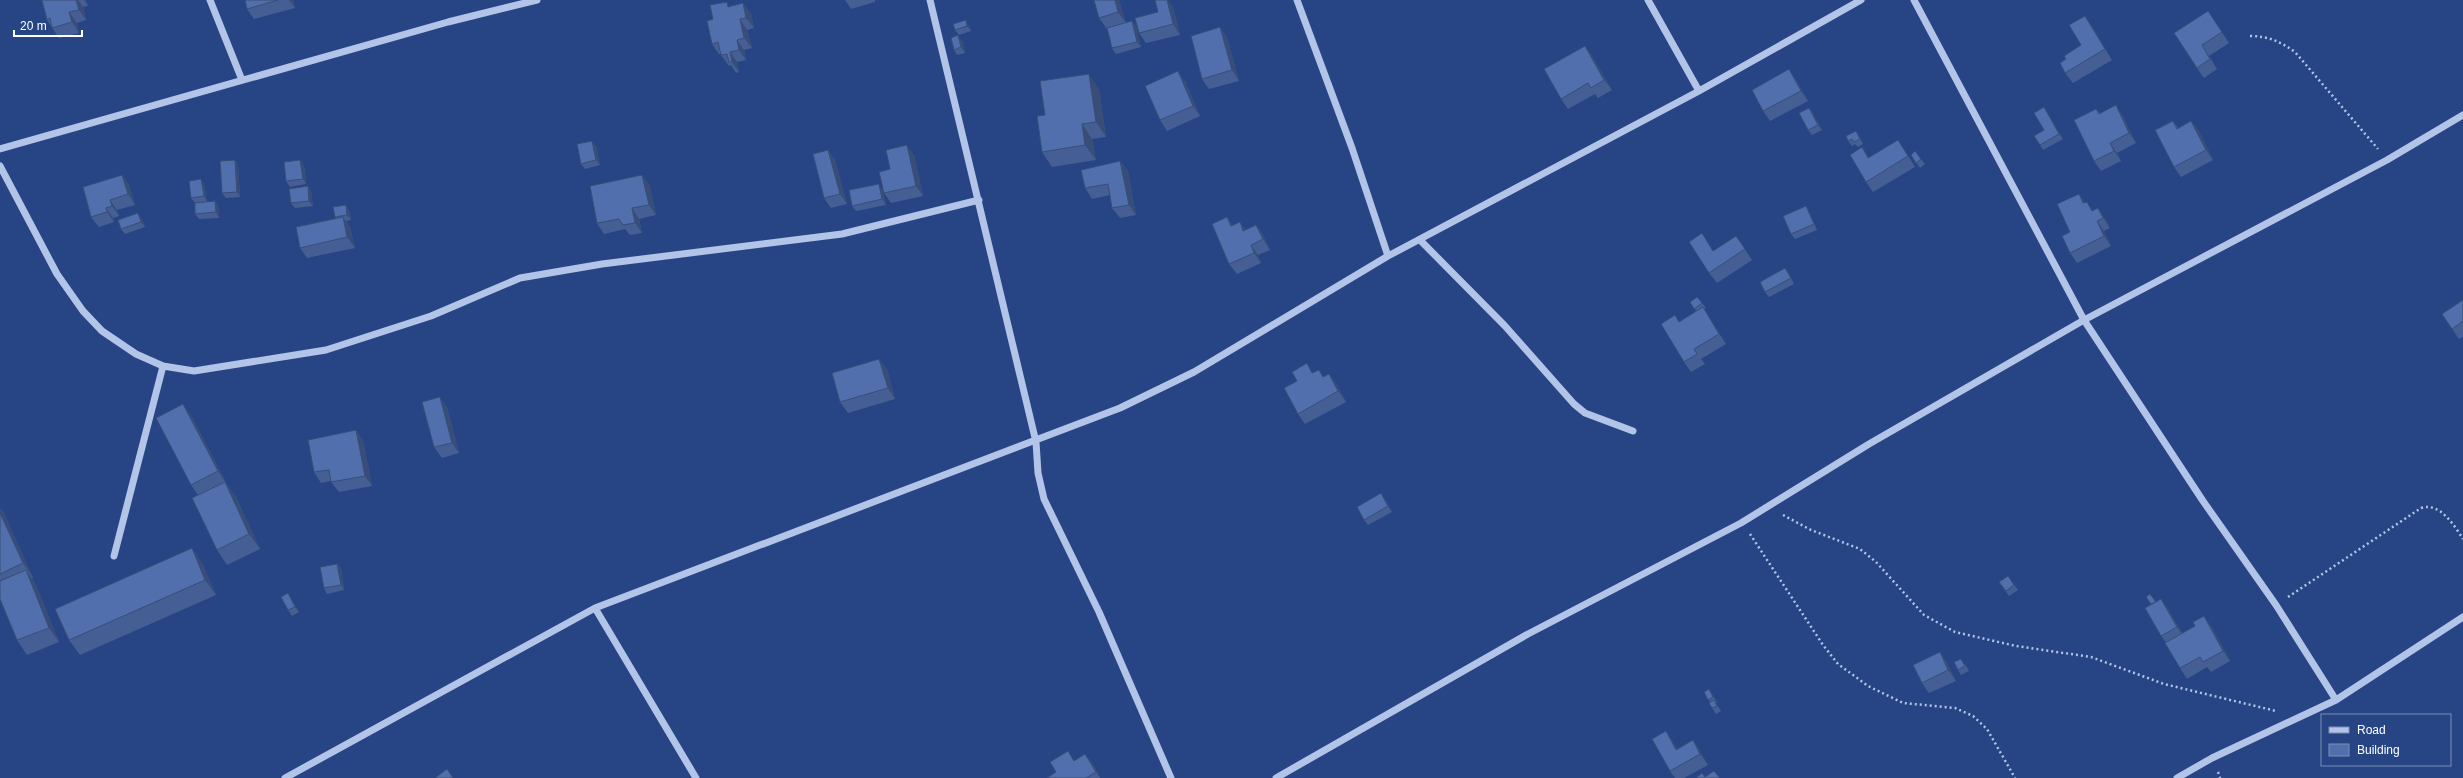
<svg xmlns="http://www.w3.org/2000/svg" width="2463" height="778" font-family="Arial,sans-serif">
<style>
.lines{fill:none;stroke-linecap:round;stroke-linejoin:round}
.path{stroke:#b2c4e7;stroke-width:2.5;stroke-dasharray:2 3;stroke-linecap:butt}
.minor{stroke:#b2c4e7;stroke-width:7}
.wall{fill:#455f94}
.shaded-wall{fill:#384e78}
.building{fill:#506fac;stroke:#384e78}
</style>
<rect width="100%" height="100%" fill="#274585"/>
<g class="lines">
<path class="path" d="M2250 36C2268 36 2281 42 2295 52L2378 149
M1783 515 1811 530 1860 549 1876 562 1924 615 1955 632 2016 646 2091 657 2164 684 2276 711
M1750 534 1823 645 1838 664 1868 686 1903 703 1955 708 1973 716 1987 729 2015 778
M2288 597 2421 508C2440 502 2454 525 2463 539
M2218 772 2220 778"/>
<path class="minor" d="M210 0 242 80
M930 0 1036 442 1038 473 1044 499 1099 612 1171 778
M1297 0 1352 148 1388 256
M1648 0 1699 91
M1914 0 2084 320 2203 501 2276 605 2336 700
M0 149 448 22 537 0
M0 166 57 274 83 311 102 331 136 354 163 366 194 371 326 350 431 316 520 278 602 264 842 234 979 200
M1420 240 1505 326 1574 404 1585 413 1633 431
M114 556 163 366
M595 608 696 778
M285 778 595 608 1120 408 1194 372 1388 256 1699 91 1861 0
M1276 778 1528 634 1741 523 1869 444 2084 320 2387 160 2463 115
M2177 778 2212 758 2336 700 2463 617"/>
</g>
<path class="wall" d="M42 0H86L88 6 83 7 86 20 77 23 79 33 59 38 47 20Z
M245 0H293L295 8 254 19 247 9Z
M845 0H875V2L851 9Z
M1119 0 1126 23 1107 29 1099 18Z
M743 3 751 14 754 28 747 30 752 48 744 50 746 60 737 62 739 72 736 73 731 65 729 66 721 55V54H719L712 44 713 19 730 6Z
M1173 7 1180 35 1146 43 1139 33 1158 12Z
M2208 11 2229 43 2209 56 2217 69 2204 78 2197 68Z
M1132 21 1136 26 1141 47 1116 54 1112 48Z
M969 26 971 31 959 35 955 30Z
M2092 26 2112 60 2073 83 2065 73 2066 59 2081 45Z
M1220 27 1227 38 1239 81 1209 89 1202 79Z
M962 41 965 53 957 55 954 50Z
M1585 46 1592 56 1612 90 1598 98 1595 94 1568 109 1561 99Z
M1796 80 1808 101 1770 121 1763 111Z
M1185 81 1200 116 1167 131 1160 120Z
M1099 89 1106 137 1092 139 1096 160 1052 167 1042 152 1045 115Z
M2044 107 2063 139 2043 150 2040 145 2044 130Z
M1809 108 1813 113 1822 130 1812 135 1808 130Z
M2096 109 2100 113 2123 116 2136 143 2117 153 2121 161 2101 171 2094 161Z
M2173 121 2178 128 2191 121 2199 131 2213 160 2181 177 2174 167Z
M1856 131 1859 136 1863 144 1858 147 1855 144 1852 146 1848 141Z
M596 146 600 165 585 169 581 164Z
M1862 147 1869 158 1905 151 1915 167 1873 192 1866 182Z
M828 150 835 160 847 204 831 208 824 198Z
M1915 151 1925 164 1920 168 1911 155Z
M914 155 923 196 891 203 884 193Z
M235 160 238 165 240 197 226 198 222 193Z
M300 160 304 165 306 184 290 187 286 181Z
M1120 161 1128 171 1136 215 1120 218 1112 208 1110 195 1092 199 1085 188Z
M122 175 129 185 135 205 117 210 119 216 113 218 114 222 99 227 91 217Z
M642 175 650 186 656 215 639 219 642 233 630 235 625 229 604 234 597 223Z
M201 179 204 184 207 202 219 207V218L199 219 195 214V203L191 198Z
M308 186 311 191 313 206 295 208 291 203Z
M882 189 886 205 856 211 852 206Z
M2079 194 2085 203 2093 211 2105 218 2110 228 2104 231 2111 246 2077 263 2070 253V232Z
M346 205 349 210 351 220 346 221 350 227 355 248 307 258 300 248 336 218 335 217Z
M1806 206 1809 212 1817 230 1795 239 1791 234Z
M142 219 145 227 125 234 121 229Z
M1240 222 1245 230 1256 225 1263 235 1270 250 1258 255 1261 263 1237 274 1229 264 1233 225Z
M1736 236 1752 260 1717 283 1709 273 1714 251Z
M1789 273 1794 284 1769 297 1765 292Z
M1697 297 1706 308 1704 309 1726 344 1701 359 1705 364 1691 372 1684 362 1675 315 1679 322 1696 311 1690 302Z
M2463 300V337L2459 339 2442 314Z
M879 359 887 369 895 399 848 413 840 402Z
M1313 372 1324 377 1329 374 1337 385 1346 402 1305 424 1298 414Z
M183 404 193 419 228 486 236 497 260 549 227 565 217 550 198 495 191 485Z
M447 407 459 453 442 458 434 447Z
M363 440 372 486 339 492 331 482V481L321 483 314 472Z
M1384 498 1392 512 1368 525 1364 520Z
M0 508 4 513 33 578 32 579 36 585 59 642 27 655 17 640 0 599Z
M202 563 216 595 80 655 69 640Z
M337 564 341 569 344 590 327 594 324 588Z
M2008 576 2018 590 2009 596 1999 582Z
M291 598 299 612 292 616 288 610Z
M2156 602 2168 609 2182 633 2211 626 2230 661 2211 672 2207 667 2187 679 2180 668 2166 642 2161 636Z
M1940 652 1947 663 1956 681 1929 693 1922 683Z
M1965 664 1969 671 1961 675 1958 670Z
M1709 689 1717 702 1716 703 1721 711 1716 714 1712 708 1710 702 1704 692Z
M1666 731 1673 742 1677 749 1693 740 1700 751 1708 765 1684 778H1675L1670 771Z
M1085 754 1093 764 1100 778H1047Z"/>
<path class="shaded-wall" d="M76 0H78L83 7 86 20 79 10Z
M84 0H86L88 6Z
M289 0H293L295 8Z
M1115 0H1119L1126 23 1118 12Z
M1167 0H1168L1173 7 1180 35 1173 24Z
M743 3 751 14 754 28 746 18Z
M69 12 77 23 79 33 72 22Z
M2085 16 2092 26 2112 60 2105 49Z
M740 19 747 30 752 48 744 38Z
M966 20 969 26 971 31 967 26Z
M1132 21 1136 26 1141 47 1137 42Z
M1220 27 1227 38 1239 81 1232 70Z
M958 35 962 41 965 53 961 47Z
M737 40 744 50 746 60 739 50Z
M1585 46 1592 56 1612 90 1604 80Z
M730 52 737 62 739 72 732 62Z
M1789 69 1796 80 1808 101 1801 91Z
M1178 71 1185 81 1200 116 1193 106Z
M1089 74 1099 89 1106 137 1096 122Z
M2116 105 2123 116 2136 143 2129 133Z
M2044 107 2047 112 2063 139 2059 134Z
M1809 108 1813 113 1822 130 1818 125Z
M2191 121 2199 131 2213 160 2206 150Z
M1082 124 1092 139 1096 160 1085 145Z
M592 141 596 146 600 165 596 160Z
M2110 143 2117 153 2121 161 2114 151Z
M907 145 914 155 923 196 916 186Z
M828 150 835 160 847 204 840 194Z
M235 160 238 165 240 197 237 192Z
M300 160 304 165 306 184 303 179Z
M1120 161 1128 171 1136 215 1129 205Z
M122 175 129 185 135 205 128 194Z
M642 175 650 186 656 215 649 205Z
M201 179 204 184 207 202 204 196Z
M879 184 882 189 886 205 882 199Z
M308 186 311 191 313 206 309 201Z
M2079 194 2086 204 2083 203Z
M110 200 117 210 119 216 112 206Z
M215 201 219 207V218L216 212Z
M2087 202 2094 212 2099 222 2092 211Z
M346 205 349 210 351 220 347 215Z
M106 208 113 218 114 222 107 212Z
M632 208 639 219 642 233 635 223Z
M2098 208 2105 218 2110 228 2103 218Z
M138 213 142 219 145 227 141 222Z
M343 217 350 227 355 248 347 237Z
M1227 217 1234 227 1231 226Z
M2097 221 2104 231 2111 246 2104 236Z
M1240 222 1247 232 1243 231Z
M1256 225 1263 235 1270 250 1263 239Z
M1251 245 1258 255 1261 263 1254 253Z
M1785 268 1789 273 1794 284 1791 278Z
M1703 307 1710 318 1726 344 1719 334Z
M879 359 887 369 895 399 888 388Z
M1329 374 1337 385 1346 402 1338 391Z
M440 397 447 407 459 453 452 443Z
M183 404 193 419 228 486 218 471Z
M356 430 363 440 372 486 365 476Z
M225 482 236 497 260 549 249 534Z
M1381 493 1384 498 1392 512 1388 506Z
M0 508 4 513 33 578 23 563 0 513Z
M192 548 202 563 216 595 205 580Z
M337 564 341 569 344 590 341 585Z
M26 570 36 585 59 642 49 628Z
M288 593 291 598 299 612 295 607Z
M2161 599 2168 609 2184 637 2177 627Z
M2204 616 2211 626 2230 661 2223 651Z
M1940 652 1947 663 1956 681 1948 670Z
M1666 731 1673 742 1683 760 1676 750Z
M1693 740 1700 751 1708 765 1700 754Z
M1085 754 1093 764 1100 778 1096 772Z"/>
<path class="building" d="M42 0H76L79 10 69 12 72 22 52 28 50 18 47 20Z
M245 0H278L247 9Z
M1094 0H1115L1118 12 1099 18Z
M1155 0H1167L1173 24 1139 33 1135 18 1158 12Z
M727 2 728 7 743 3 746 18 740 19 744 38 737 40 739 50 730 52 732 62H729L727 54 721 55 718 42 712 44 707 21 713 19 710 5Z
M2208 11 2222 32 2202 45 2210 59 2197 68 2174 33Z
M2085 16 2105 49 2065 73 2060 63 2066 59 2064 56 2081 45 2069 25Z
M966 20 967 26 955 30 953 24Z
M1132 21 1137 42 1112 48 1107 28Z
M1220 27 1232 70 1202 79 1191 36Z
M958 35 961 47 954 50 951 38Z
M1585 46 1604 80 1591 88 1588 83 1561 99 1544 69Z
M1789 69 1801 91 1763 111 1752 90Z
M1178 71 1193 106 1160 120 1145 86Z
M1089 74 1096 122 1082 124 1085 145 1042 152 1037 116 1045 115 1040 81Z
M2116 105 2129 133 2110 143 2114 151 2094 161 2074 120 2096 109 2099 114Z
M2044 107 2059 134 2040 145 2034 136 2044 130 2034 113Z
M1809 108 1818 125 1808 130 1799 113Z
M2173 121 2177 129 2191 121 2206 150 2174 167 2155 130Z
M1856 131 1860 139 1854 142 1852 139 1848 141 1846 136Z
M1898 140 1908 156 1866 182 1850 155 1862 147 1868 158Z
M592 141 596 160 581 164 577 144Z
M907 145 916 186 884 193 879 172 890 169 886 150Z
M828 150 840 194 824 198 813 154Z
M1915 151 1921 159 1916 163 1911 155Z
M235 160 237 192 222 193 220 161Z
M300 160 303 179 286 181 284 162Z
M1120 161 1129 205 1112 208 1108 184 1085 188 1081 170Z
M122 175 128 194 110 200 112 206 106 208 107 212 91 217 83 187Z
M642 175 649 205 632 208 635 223 623 225 619 219 597 223 590 186Z
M201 179 204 196 191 198 189 181Z
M879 184 882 199 852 206 849 190Z
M308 186 309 201 291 203 289 189Z
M2079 194 2083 203 2087 202 2092 211 2098 208 2103 218 2097 221 2104 236 2070 253 2062 236 2070 232 2057 204Z
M215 201 216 212 195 214V203Z
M346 205 347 215 335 217 333 207Z
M1806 206 1814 224 1791 234 1783 216Z
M138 213 141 222 121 229 118 220Z
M343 217 347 237 300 248 296 227Z
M1227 217 1231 226 1240 222 1243 231 1256 225 1263 239 1251 245 1254 253 1229 264 1212 224Z
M1702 233 1713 251 1736 236 1745 249 1709 273 1689 242Z
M1785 268 1791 278 1765 292 1760 282Z
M1697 297 1702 303 1694 309 1690 302Z
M2463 300V321L2452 329 2442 314Z
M1703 307 1719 334 1694 349 1697 354 1684 362 1661 324 1675 315 1679 322Z
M879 359 888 388 840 402 832 373Z
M1307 363 1312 373 1319 370 1323 377 1329 374 1338 391 1298 414 1284 388 1297 381 1292 372Z
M440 397 452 443 434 447 422 402Z
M183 404 218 471 191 485 156 418Z
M356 430 365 476 331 482 329 470 314 472 308 440Z
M225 482 249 534 217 550 192 498Z
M1381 493 1388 506 1364 520 1357 507Z
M0 513 23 563 0 574Z
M192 548 205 580 69 640 55 609Z
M337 564 341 585 324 588 320 567Z
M26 570 49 628 17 640 0 599V581Z
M2008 576 2014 585 2006 591 1999 582Z
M288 593 295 607 288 610 281 597Z
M2150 594 2156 602 2151 604 2146 597Z
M2161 599 2177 627 2161 636 2145 608Z
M2204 616 2223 651 2203 662 2200 657 2180 668 2165 643 2195 626 2193 622Z
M1940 652 1948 670 1922 683 1913 665Z
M1961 659 1965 666 1958 670 1954 662Z
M1709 689 1713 697 1708 700 1704 692Z
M1714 700 1717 706 1712 708 1709 703Z
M1666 731 1676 750 1693 740 1700 754 1670 771 1652 739Z
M1068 751 1074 761 1085 754 1096 772 1086 778H1047L1056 772 1050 762Z
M447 769 453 778H435Z
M1714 771 1720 778H1696L1702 773 1705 777Z"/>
<rect x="2321" y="714" width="130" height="52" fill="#274585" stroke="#7d8fb6"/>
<rect x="2329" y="727" width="20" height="6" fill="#b2c4e7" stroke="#7d8fb6"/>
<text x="2357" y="734" font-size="12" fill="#ffffff">Road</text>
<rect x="2329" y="744" width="20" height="12" fill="#506fac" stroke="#7d8fb6"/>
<text x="2357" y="754" font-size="12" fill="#ffffff">Building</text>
<path d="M14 30v6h68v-6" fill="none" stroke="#ffffff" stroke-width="2"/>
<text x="20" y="30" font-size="12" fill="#ffffff" stroke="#274585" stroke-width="3" paint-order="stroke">20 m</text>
</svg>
